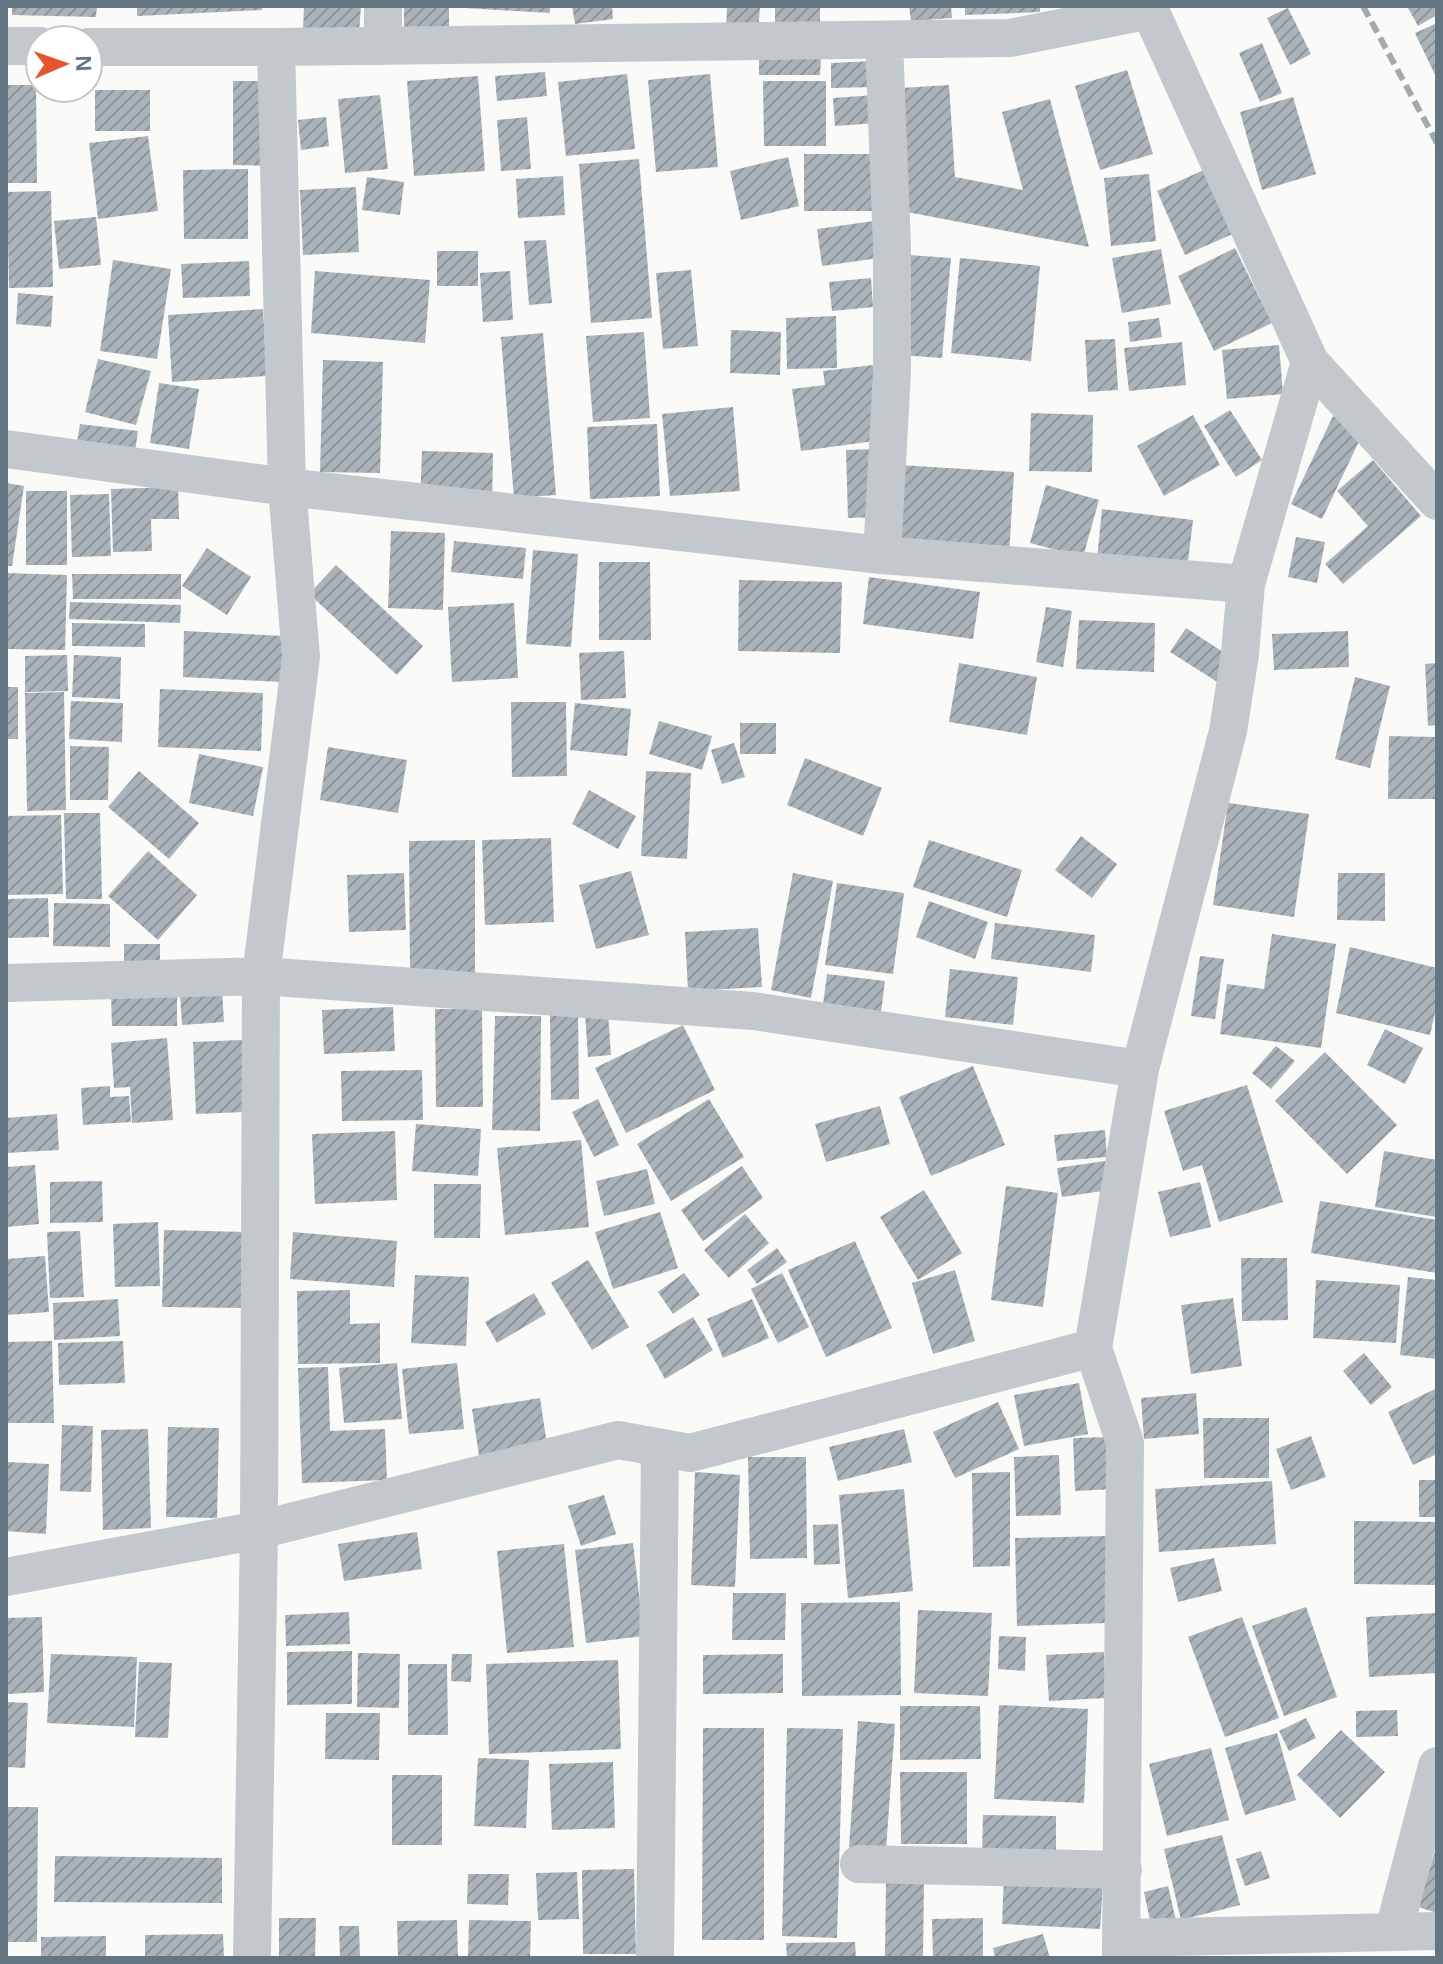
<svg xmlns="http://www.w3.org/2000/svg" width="1443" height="1964" font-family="Helvetica,sans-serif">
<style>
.building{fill:url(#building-hatch)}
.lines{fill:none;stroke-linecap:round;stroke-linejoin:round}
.street{stroke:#c3c8cc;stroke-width:38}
.rail{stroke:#a2aab0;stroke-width:6;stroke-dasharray:12 6;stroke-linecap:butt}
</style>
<defs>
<pattern id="building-hatch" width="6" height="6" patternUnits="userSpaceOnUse" patternTransform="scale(2)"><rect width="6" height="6" fill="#aab3b9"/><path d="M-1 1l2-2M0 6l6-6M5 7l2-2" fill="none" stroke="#8e969c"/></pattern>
</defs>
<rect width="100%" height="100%" fill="#fafaf8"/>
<path class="building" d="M12 6H97L96 17 12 15Z
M137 6H262V10L137 16Z
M304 6H361L359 33 303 30Z
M404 6H449V28H404Z
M465 6H550V13L465 8Z
M572 6H612L613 19 575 24Z
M727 6H760L758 35 726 33Z
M775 6H820V30L775 29Z
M909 6H951L952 18 911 21Z
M965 6H1040V12L965 15Z
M1407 6H1437V15L1418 26Z
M1288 8 1311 54 1290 65 1267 18Z
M1437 23V79L1415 33Z
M1262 43 1282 93 1260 102 1239 53Z
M759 57 821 58 820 75H759Z
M875 61V87L831 88V63Z
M1127 70 1153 154 1100 170 1075 86Z
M545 72 547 96 497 101 495 76Z
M627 74 635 149 566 156 558 82Z
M710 74 718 167 656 172 648 80Z
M478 76 485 171 414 176 407 81Z
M233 81H274L273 166 233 165Z
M763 81H826V146H764Z
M6 85H36L37 183H6Z
M949 85 955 177 1023 190 1002 112 1050 99 1089 247 907 212 900 88Z
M95 90H150V131H95Z
M380 95 388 169 345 173 338 99Z
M875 95 877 123 835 126 833 98Z
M1293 97 1316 174 1262 190 1240 112Z
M326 117 329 146 301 150 298 120Z
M527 117 531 169 501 171 497 120Z
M148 136 158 211 98 219 89 143Z
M804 154H875L874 211H804Z
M788 157 799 206 741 220 730 171Z
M639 159 652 318 591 323 579 164Z
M248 169V239H184L183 170Z
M1206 169 1235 233 1185 255 1157 191Z
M1149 174 1156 241 1111 246 1104 178Z
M563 176 565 215 518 218 516 179Z
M367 177 404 182 400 215 362 210Z
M356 187 359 252 303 255 300 190Z
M51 191 53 287 9 288 7 192Z
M96 217 101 265 59 269 54 221Z
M874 221 879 258 822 266 817 229Z
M546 240 552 303 529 305 524 241Z
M1235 248 1272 323 1214 351 1178 276Z
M1161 249 1171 304 1122 313 1112 258Z
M437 251H478V286H437Z
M909 255 951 258 942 358 900 355Z
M960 258 1040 266 1031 361 951 353Z
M113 260 171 269 157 359 100 351Z
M249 261 250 296 183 298 181 264Z
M691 270 698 346 663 349 656 273Z
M315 271 430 280 425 343 311 333Z
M510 271 513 320 483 322 480 273Z
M871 278 873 307 832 311 829 282Z
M18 293 53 296 51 327 16 324Z
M263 309 267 376 172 382 168 315Z
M836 316 837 368 787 369 786 318Z
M1159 318 1162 337 1130 342 1128 322Z
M731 330 781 332 780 375 730 373Z
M644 332 650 418 593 422 586 336Z
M543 333 556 495 514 498 501 337Z
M1115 339 1118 390 1088 392 1085 340Z
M1182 342 1186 385 1129 391 1124 348Z
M1279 345 1283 394 1227 399 1222 350Z
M98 359 151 371 136 425 85 412Z
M323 360 383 362 380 473 320 472Z
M873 365 882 440 801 451 792 389 825 385 823 371Z
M159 383 199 389 189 449 150 443Z
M733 407 740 491 670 496 662 414Z
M1230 410 1262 460 1236 477 1204 426Z
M1031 413 1093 415 1092 472 1029 471Z
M1193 415 1220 465 1164 496 1137 446Z
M1333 416 1364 431 1322 519 1291 504Z
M80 424 138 431 135 451 77 443Z
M657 424 660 496 590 499 587 427Z
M876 449 877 517 848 518 846 450Z
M422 451 493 453 492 504 420 502Z
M1373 460 1421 516 1343 584 1325 564 1368 526 1337 491Z
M899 465 1014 472 1009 556 894 549Z
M6 483 24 486 12 566H6Z
M1046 485 1099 500 1083 557 1030 543Z
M178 487 179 519H151L152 551 113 552 111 489Z
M26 491H67V565H26Z
M109 494 111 556 72 557 70 495Z
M1102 509 1193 520 1187 570 1097 559Z
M391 531 445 533 443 610 388 608Z
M1296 537 1325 542 1317 583 1288 577Z
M454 541 526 548 523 579 451 572Z
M207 548 251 577 227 615 182 586Z
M533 550 578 554 571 647 526 644Z
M599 562H650L651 640H599Z
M336 565 423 646 397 675 309 594Z
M6 573 67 575 65 650 6 649Z
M72 574H181V599H73Z
M869 577 980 592 973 639 863 624Z
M739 580 842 582 840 653 738 651Z
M70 602 181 605 180 623 69 619Z
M514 603 518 678 452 682 448 607Z
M1046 607 1072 611 1063 667 1036 662Z
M1079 620 1155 623 1154 672 1076 669Z
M72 623 145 624V647L72 646Z
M1186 628 1237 661 1222 685 1170 652Z
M184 631 284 636 282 682 183 677Z
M1348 631 1349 667 1274 670 1272 634Z
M624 651 626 698 581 700 579 653Z
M67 655 68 691 25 692V656Z
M74 655 121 657 120 699 72 697Z
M959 663 1037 677 1027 735 949 722Z
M1437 663V725L1428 726 1425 664Z
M1355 677 1390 686 1370 768 1335 759Z
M6 687H18V739H6Z
M160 689 263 693 261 751 158 747Z
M64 692 66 810 27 811 25 693Z
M71 701 123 703 122 742 69 739Z
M511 702H566L567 776 512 777Z
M575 703 631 709 627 756 570 750Z
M659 721 712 736 702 770 649 754Z
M740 723H776V754H740Z
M1389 736 1437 737V799H1388Z
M734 743 745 777 722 784 711 750Z
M70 746 109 747 108 800H70Z
M328 747 407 760 398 813 320 800Z
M199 754 263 767 253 816 189 803Z
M805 758 882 788 863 836 787 805Z
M139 771 199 823 169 859 108 807Z
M646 771 691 773 687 859 641 856Z
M589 790 636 816 618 849 572 824Z
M1228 803 1309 814 1294 917 1213 905Z
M64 813H100L102 899H66Z
M61 815 63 894 6 895V816Z
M1081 836 1117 864 1092 898 1055 870Z
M551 838 554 922 485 925 482 840Z
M475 840V975H410L409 841Z
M929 840 1022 870 1007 917 913 887Z
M148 851 197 895 158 940 108 896Z
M631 871 649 935 596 949 579 885Z
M404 873 406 930 349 932 347 875Z
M793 873 833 881 811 998 771 990Z
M1338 873H1385V921L1337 920Z
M837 883 904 893 893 974 825 965Z
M48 898 49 937 6 938V899Z
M929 901 988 922 975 959 916 937Z
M54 903 110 904V947L53 946Z
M995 923 1095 935 1091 972 991 959Z
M758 928 762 987 688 991 685 932Z
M1272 934 1336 944 1321 1048 1220 1034 1227 984 1264 989Z
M124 944H160V963H124Z
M1350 947 1437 968V1003L1430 1035 1336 1013Z
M1200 956 1224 959 1215 1019 1191 1016Z
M950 969 1018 977 1013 1025 945 1017Z
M827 974 885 981 881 1012 823 1005Z
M222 990 224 1022 182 1025 180 993Z
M177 994V1026H112L111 995Z
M393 1007 395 1051 324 1054 322 1010Z
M435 1009H482L483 1107H436Z
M608 1013 611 1055 588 1057 585 1014Z
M550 1014H578L579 1099 551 1100Z
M495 1016H541L540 1131 492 1130Z
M683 1025 715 1090 626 1133 595 1068Z
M1385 1029 1423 1048 1405 1084 1367 1065Z
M167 1038 173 1120 132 1123 130 1087 114 1088 111 1043Z
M242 1040 245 1112 196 1114 193 1042Z
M1276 1046 1295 1061 1271 1089 1252 1073Z
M1325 1052 1397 1125 1347 1174 1275 1101Z
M973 1066 1005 1145 931 1176 899 1097Z
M422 1070 423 1120 342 1121 341 1071Z
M1247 1085 1283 1202 1219 1222 1202 1165 1183 1171 1164 1111Z
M110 1086V1097L129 1096 131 1122 83 1125 81 1088Z
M598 1099 619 1145 594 1157 572 1112Z
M709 1099 744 1157 671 1201 637 1144Z
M880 1106 890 1144 826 1162 815 1124Z
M57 1114 59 1150 6 1153V1118Z
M416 1124 481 1129 478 1176 412 1171Z
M1105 1130 1107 1157 1057 1161 1054 1135Z
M395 1131 397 1200 315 1204 312 1134Z
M581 1140 589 1227 505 1235 497 1148Z
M1384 1151 1437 1160V1217L1375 1207Z
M1112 1160 1116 1189 1062 1197 1057 1168Z
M35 1165 39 1224 6 1227V1167Z
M742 1166 763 1198 703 1241 681 1210Z
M647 1169 655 1204 604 1216 596 1181Z
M102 1181 103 1222 50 1223V1182Z
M1200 1182 1211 1227 1170 1237 1158 1192Z
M434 1184H481L480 1238H434Z
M1006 1186 1058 1193 1043 1307 991 1300Z
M924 1190 962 1253 918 1280 880 1217Z
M1320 1201 1437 1220V1273L1311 1253Z
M660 1212 678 1268 613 1289 595 1232Z
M745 1214 769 1243 729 1278 704 1250Z
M158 1222 160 1286 115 1287 113 1224Z
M164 1230 246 1232 245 1308 162 1307Z
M80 1231 84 1297 50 1298 47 1232Z
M293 1232 397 1241 394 1287 290 1279Z
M855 1241 892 1328 826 1357 788 1270Z
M777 1248 787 1262 757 1284 747 1270Z
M45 1256 49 1312 6 1315V1259Z
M1241 1258H1287L1288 1320 1242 1321Z
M588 1260 629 1327 592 1350 551 1283Z
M955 1270 975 1341 933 1354 912 1283Z
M684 1273 700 1295 673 1314 658 1292Z
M782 1273 809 1327 778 1343 751 1289Z
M415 1275 469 1277 466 1346 411 1343Z
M1408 1277 1437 1280V1359L1400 1355Z
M1316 1280 1400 1285 1396 1343 1313 1338Z
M350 1290V1324L380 1323V1363L298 1364 297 1291Z
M534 1293 546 1314 497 1343 485 1322Z
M1233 1298 1242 1366 1191 1374 1181 1305Z
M118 1299 120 1336 54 1340 53 1303Z
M752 1299 769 1338 723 1358 707 1319Z
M693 1317 713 1350 665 1379 646 1345Z
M52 1341 54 1423H6V1342Z
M123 1341 125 1383 59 1385 58 1343Z
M1364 1353 1392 1387 1371 1405 1343 1371Z
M397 1363 402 1419 344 1423 339 1368Z
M457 1363 464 1429 409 1434 402 1369Z
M328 1367 330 1431 385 1429 387 1480 302 1483 298 1368Z
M1079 1383 1088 1434 1024 1446 1014 1395Z
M1437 1388V1454L1413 1465 1388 1412Z
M1196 1393 1199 1434 1144 1439 1141 1398Z
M540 1398 548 1451 480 1462 472 1409Z
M998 1402 1019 1449 955 1478 933 1432Z
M1203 1418H1269V1478H1204Z
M62 1425 93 1426 91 1492 60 1491Z
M168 1427 219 1428 217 1518 166 1517Z
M148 1429 151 1528 103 1530 101 1430Z
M904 1429 912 1462 838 1481 829 1447Z
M1311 1436 1326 1477 1291 1490 1276 1449Z
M1112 1437 1114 1489 1075 1491 1073 1438Z
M1059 1455 1061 1515 1016 1516 1014 1457Z
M748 1457H806L807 1558 750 1559Z
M6 1462 49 1464 46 1534 6 1531Z
M695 1472 740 1475 735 1587 691 1585Z
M1010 1472V1566L973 1567 972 1473Z
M1419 1480H1437V1517H1419Z
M1272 1481 1276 1544 1159 1552 1155 1489Z
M904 1489 913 1591 848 1598 839 1495Z
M604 1495 616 1534 581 1546 568 1506Z
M1354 1521 1437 1522V1585L1354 1584Z
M838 1524 840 1564 814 1565 813 1525Z
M417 1532 422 1569 344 1581 338 1544Z
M1106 1536 1107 1623 1017 1626 1015 1538Z
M633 1543 644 1636 586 1643 575 1550Z
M564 1544 574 1647 507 1653 497 1551Z
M1214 1558 1222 1591 1178 1602 1170 1568Z
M733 1593H786L785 1640H732Z
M900 1602 901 1695 802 1696 801 1603Z
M1306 1607 1337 1697 1284 1716 1252 1626Z
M918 1610 992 1613 988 1696 914 1693Z
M349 1612 350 1644 286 1646 285 1615Z
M1437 1613V1673L1369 1677 1366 1617Z
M42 1617 44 1692 6 1694V1618Z
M1242 1617 1279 1718 1225 1737 1188 1637Z
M999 1636 1026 1637 1025 1671 998 1669Z
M352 1651V1704L287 1705V1652Z
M1104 1652 1106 1698 1049 1701 1046 1655Z
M358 1653 400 1654 399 1708 357 1707Z
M51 1654 137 1657 134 1727 47 1723Z
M452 1654H472L471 1682 451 1681Z
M783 1654V1693L703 1694V1655Z
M618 1660 621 1749 489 1754 486 1664Z
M139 1662 172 1663 168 1738 135 1737Z
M408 1664H447L448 1735H408Z
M6 1702 28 1703 25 1768 6 1767Z
M999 1705 1088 1709 1084 1803 994 1799Z
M900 1706H980L981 1759 900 1760Z
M1397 1710 1398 1736 1356 1737V1711Z
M326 1713H380L379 1760 325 1759Z
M1306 1718 1316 1738 1289 1751 1279 1731Z
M858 1721 895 1724 886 1850 849 1847Z
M703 1728H764V1940H702Z
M787 1728 843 1729 837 1938 782 1936Z
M1341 1730 1385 1772 1340 1818 1297 1775Z
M1277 1733 1296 1800 1245 1815 1225 1748Z
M1211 1748 1229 1820 1167 1836 1149 1764Z
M478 1758 529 1760 526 1828 474 1826Z
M613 1762 615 1828 552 1830 549 1764Z
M900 1772H967V1844H901Z
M392 1775H442V1845H392Z
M6 1807H38L37 1942H6Z
M983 1815 1056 1816V1853L982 1852Z
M1222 1835 1240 1905 1181 1920 1164 1849Z
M1436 1848H1437V1913L1418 1907Z
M1261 1851 1270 1878 1245 1886 1236 1859Z
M55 1856 222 1858V1903L54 1902Z
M634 1869 636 1954H583L582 1870Z
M577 1872 579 1919 538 1920 536 1873Z
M468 1874H509L508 1905 467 1904Z
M1004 1876 1103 1881 1100 1929 1002 1924Z
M886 1878H924L923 1958H885Z
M1168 1886 1178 1929 1153 1934 1144 1892Z
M279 1918H316L315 1958H279Z
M983 1918V1958H933L932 1919Z
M457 1920 458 1957 398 1958 397 1921Z
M469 1920 531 1921 530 1958H468Z
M339 1926H359L360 1958H340Z
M223 1934 224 1958H145V1935Z
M1043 1934 1050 1958H995L993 1948Z
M106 1936V1958H41V1937Z
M855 1942 856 1958H787L786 1943Z"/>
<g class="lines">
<path class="street" d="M1148 6 1310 362 1437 501
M6 46H40
M383 46V6
M88 47H276L1010 38 1150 10
M6 449 287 487 882 555 1246 584
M882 555 892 372V247L884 41
M6 983 261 976 753 1011 1140 1069
M6 1577 259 1530 618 1440 690 1453 1093 1348
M859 1864 1123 1870
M1394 1930 1437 1766
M1122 1938 1437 1931
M252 1958 259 1530 261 976 301 657 287 487 276 47
M655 1958 660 1448
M1121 1958 1125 1443 1093 1348 1140 1069 1228 731 1240 654 1246 584 1310 362"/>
<path class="rail" d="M1363 6 1437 143"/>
</g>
<rect width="1443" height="1964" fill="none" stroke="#657683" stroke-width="16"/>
<g transform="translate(64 64) rotate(88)"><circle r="38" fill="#ffffff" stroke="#c1c8cd" stroke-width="2"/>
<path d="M0-6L14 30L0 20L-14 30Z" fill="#e4572e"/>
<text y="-12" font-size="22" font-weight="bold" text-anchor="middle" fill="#657683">N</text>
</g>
</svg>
